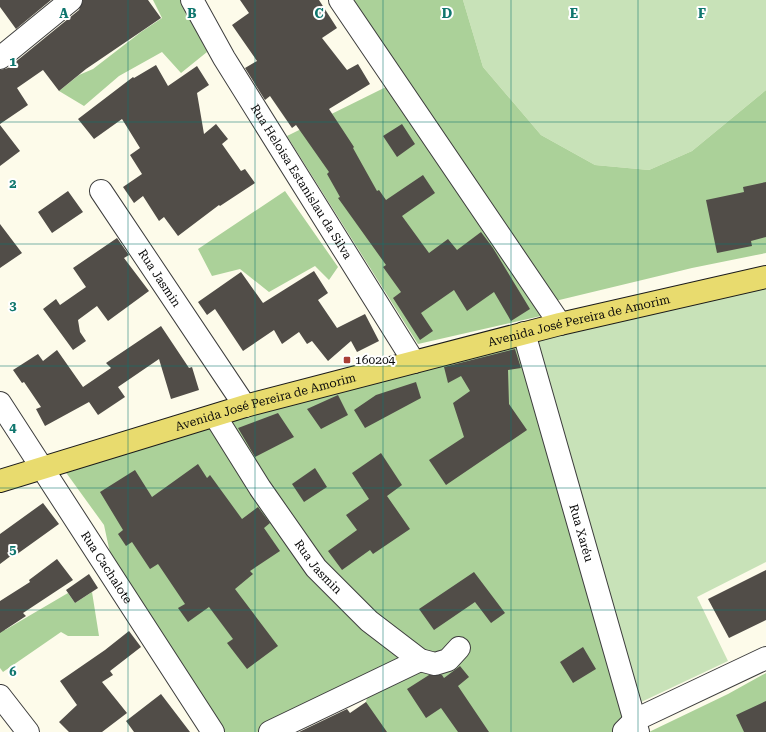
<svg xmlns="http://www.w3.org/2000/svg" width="766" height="732" font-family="'Roboto Serif',serif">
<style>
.green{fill:#c8e2b8}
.forest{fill:#abd199}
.building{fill:#514d48}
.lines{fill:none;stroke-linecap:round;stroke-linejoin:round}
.minor-casing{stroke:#3d3d3d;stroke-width:24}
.major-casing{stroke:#1b1b1b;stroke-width:24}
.minor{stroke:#fff;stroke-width:22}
.major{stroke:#e8db6e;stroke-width:22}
.grid{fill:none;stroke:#0f766e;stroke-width:1;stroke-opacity:0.55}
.poi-dot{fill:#a93e34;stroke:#fff;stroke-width:1.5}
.labels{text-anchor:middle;stroke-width:4;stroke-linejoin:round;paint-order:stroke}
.street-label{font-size:12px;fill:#0a0a0a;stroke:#fff}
.poi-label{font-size:12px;fill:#0a0a0a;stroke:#fff;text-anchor:start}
.grid-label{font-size:13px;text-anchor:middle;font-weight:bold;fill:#0f766e;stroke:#fff;stroke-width:4;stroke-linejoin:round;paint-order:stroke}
</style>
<rect width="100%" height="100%" fill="#fdfbea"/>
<path class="green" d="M463 0H766V90L692 151 649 170 595 165 541 135 483 67Z
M766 285V562L697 597 728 661 637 704 530 337Z"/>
<path class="forest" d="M153 0H182L207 52 181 73 162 52 119 76 84 106 59 91 79 75 93 69 141 32 162 18Z
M354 0H463L483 67 541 135 595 165 649 170 692 151 766 90V253L692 268 551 302Z
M390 85 541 316 418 344 287 136Z
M285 191 338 267 329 280 315 266 269 292 240 269 212 276 198 249Z
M520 339 632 724 624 732H355L369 693 257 732H224L206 713 113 567 104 525 62 467 224 418Z
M92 592 99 636H68L61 632 3 672 0 668V623L5 630 68 593 75 603Z
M766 673V732H649L728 694Z"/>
<path class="building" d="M0 0H51L16 29 0 7Z
M83 0H148L161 18 86 69 59 91 43 70 17 88 28 105 0 124V70L8 68 79 10Z
M240 0H319L337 28 322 38 347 70 358 64 370 84 329 109 354 147 353 148 377 191 379 190 386 200 423 175 435 193 402 216 429 253 448 239 457 250 481 232 493 248 530 309 511 321 494 292 467 311 454 290 421 313 433 331 420 340 393 298 401 292 383 267 386 265 338 198 340 197 327 174 329 172 296 125 292 128 270 96 265 100 245 68 257 61 232 25 249 13Z
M156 65 168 86 197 66 209 85 197 93 204 134 216 124 228 139 222 144 241 171 245 169 255 183 220 206 219 205 178 236 164 217 159 221 143 196 134 203 123 187 142 174 130 155 140 148 122 119 94 139 78 119 133 77 134 78Z
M402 124 415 144 397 157 383 136Z
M0 125 20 151 0 166Z
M766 182V237L751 241 752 246 717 253 706 200 744 192 743 187Z
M68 191 83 212 52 233 38 212Z
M0 224 22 253 0 268Z
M117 238 129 255 124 258 149 291 108 321 97 306 78 320 80 332 86 341 73 350 43 309 56 299 60 305 86 287 73 268Z
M314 271 328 293 318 300 337 328 365 314 379 341 357 352 351 341 328 361 312 341 307 344 299 332 282 344 274 330 243 351 215 309 207 315 198 302 241 272 263 303Z
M161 326 189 368 192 367 199 390 171 399 159 359 118 387 125 397 98 415 89 402 45 426 36 409 41 407 24 382 22 383 13 370 38 354 43 361 57 350 83 387 111 368 106 363Z
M515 349 521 368 508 370 509 404 527 430 446 485 429 460 464 437 453 403 470 391 461 376 448 383 444 367Z
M416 382 421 398 365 428 354 410 376 395Z
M338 395 348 415 321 429 307 409Z
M278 413 294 437 255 457 238 428Z
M381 453 402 485 387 496 410 529 373 554 370 550 342 570 328 551 357 530 346 515 369 499 352 473Z
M198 464 207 478 210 475 242 519 258 507 270 523 264 528 280 551 250 571 253 574 235 589 278 646 247 669 227 643 233 639 209 607 188 622 178 608 185 604 158 564 150 569 132 542 126 546 118 534 123 530 100 492 135 470 152 497Z
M315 468 327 487 304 502 292 484Z
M43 503 59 524 13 557 12 555 0 564V534Z
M57 559 73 580 23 613 26 616 0 633V601L30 582 29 580Z
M766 570V620L729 638 708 599Z
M474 572 505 613 491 623 475 602 434 630 419 609Z
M89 574 98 588 75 603 66 590Z
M129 631 141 647 110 671 113 675 102 682 127 713 102 732H69L59 722 77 705 60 681 105 650Z
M583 647 596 669 573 683 560 662Z
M460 666 469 677 458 686 489 732H458L441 708 426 718 407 689 429 675H442L444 678Z
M161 694 190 732H134L126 721Z
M766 701V732H744L736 715Z
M366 702 387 732H299L347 709 350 713Z"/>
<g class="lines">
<defs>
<g id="minor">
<path id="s1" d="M192 0 224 58 414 362"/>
<path d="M340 0 560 324"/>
<path d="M0 58 71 0"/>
<path id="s2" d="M101 191 245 406"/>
<path id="s3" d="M524 333 638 732"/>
<path id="s4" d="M0 403 213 732"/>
<path id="s5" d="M215 416 260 488 316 568 369 621 420 660 435 664 448 660 459 648"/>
<path d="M0 696 28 732"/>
<path d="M624 731 635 720 766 658"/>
<path d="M270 732 420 660"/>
</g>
<g id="major">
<path id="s6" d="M0 481 245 406 560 324 766 277"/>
</g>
</defs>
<use href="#minor" class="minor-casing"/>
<use href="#major" class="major-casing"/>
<use href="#minor" class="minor"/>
<use href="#major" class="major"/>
</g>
<path class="grid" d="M128 0V732M255 0V732M383 0V732M511 0V732M638 0V732M0 122H766M0 244H766M0 366H766M0 488H766M0 610H766"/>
<rect class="poi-dot" x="343" y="356" width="8" height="8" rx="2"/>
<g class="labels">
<g class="street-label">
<text dy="4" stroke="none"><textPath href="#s1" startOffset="212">Rua Heloisa Estanislau da Silva</textPath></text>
<text dy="4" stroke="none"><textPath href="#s2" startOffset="105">Rua Jasmin</textPath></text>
<text dy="4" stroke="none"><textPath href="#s6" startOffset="601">Avenida José Pereira de Amorim</textPath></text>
<text dy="4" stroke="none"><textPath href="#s6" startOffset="277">Avenida José Pereira de Amorim</textPath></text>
<text dy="4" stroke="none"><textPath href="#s3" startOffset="208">Rua Xaréu</textPath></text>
<text dy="4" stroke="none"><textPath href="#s5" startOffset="183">Rua Jasmin</textPath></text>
<text dy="4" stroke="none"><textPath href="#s4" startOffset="196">Rua Cachalote</textPath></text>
</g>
<g class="poi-label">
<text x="355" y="364">160204</text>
</g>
</g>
<g class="grid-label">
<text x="64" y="18">A</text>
<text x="192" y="18">B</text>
<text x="319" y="18">C</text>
<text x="447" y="18">D</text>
<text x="574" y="18">E</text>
<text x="702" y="18">F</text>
<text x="13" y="66">1</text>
<text x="13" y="188">2</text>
<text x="13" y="310">3</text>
<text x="13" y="432">4</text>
<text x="13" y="554">5</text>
<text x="13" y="676">6</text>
</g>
</svg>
